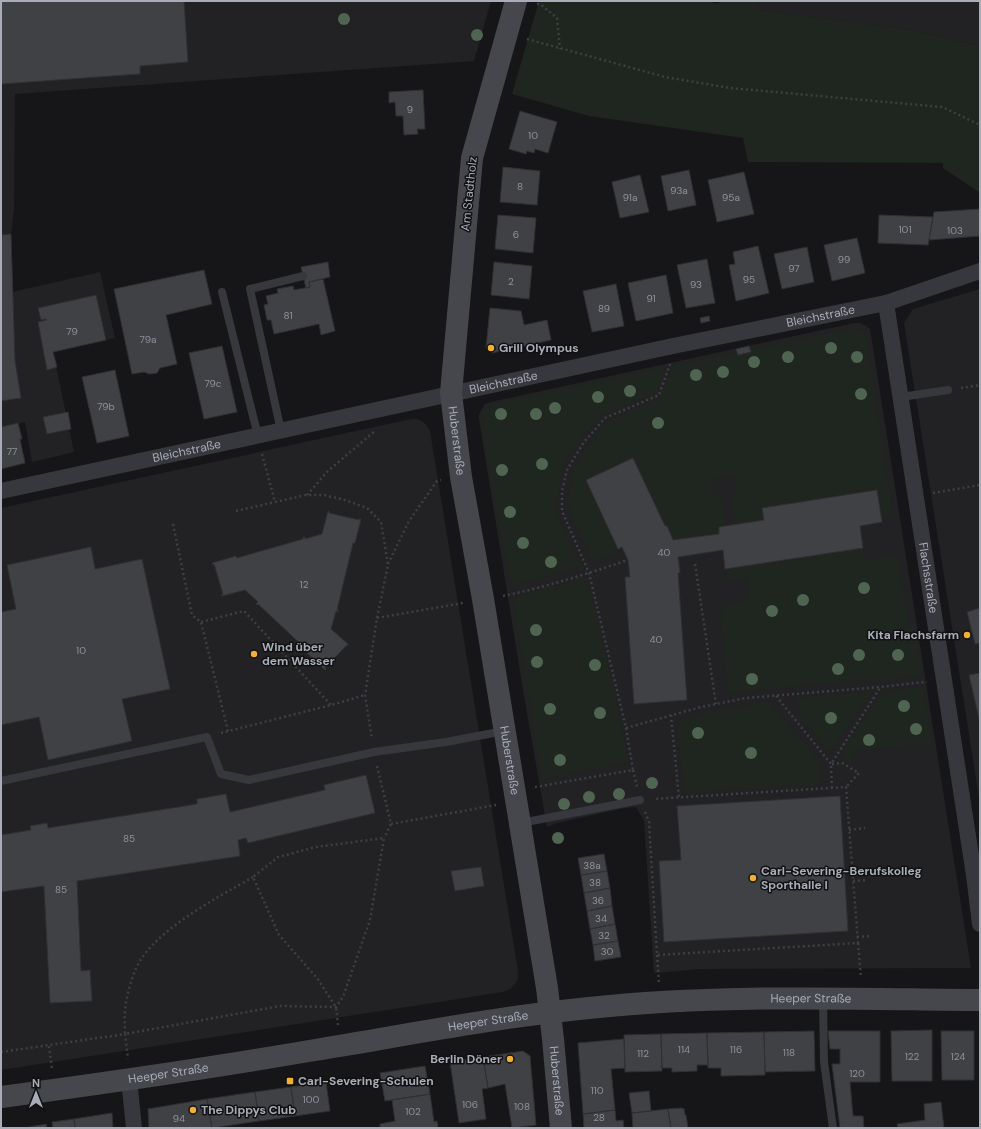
<svg xmlns="http://www.w3.org/2000/svg" width="981" height="1129" font-family="'DM Sans',sans-serif">
<style>
.built{fill:#222225}
.green{fill:#1e261f}
.building{fill:#404145;stroke:#303034}
.lines{fill:none;stroke-linecap:round;stroke-linejoin:round}
.path{stroke:#3d3f44;stroke-width:2.5;stroke-dasharray:2 3;stroke-linecap:butt}
.lane{stroke:#37383d;stroke-width:8}
.street{stroke:#37383d;stroke-width:16}
.secondary{stroke:#45474d;stroke-width:22}
.tree{fill:#506452}
.poi-dot{fill:#f2b134;stroke:#111113;stroke-width:1.5}
.labels{text-anchor:middle;stroke-width:3;stroke-linejoin:round;paint-order:stroke}
.number-label{font-size:10px;fill:#8e929b}
.street-label{font-size:12px;fill:#a8adb8;stroke:#111113}
.poi-label{font-size:12px;font-weight:bold;fill:#a8adb8;stroke:#111113;text-anchor:start}
</style>
<rect width="100%" height="100%" fill="#161618"/>
<path class="built" d="M1 1H491L474 61 15 94 14 209 11 234 12 292 100 272 115 338 53 352 74 452 32 462 25 422 1 427Z
M759 1H980V46L914 30 757 10Z
M980 289V804L904 323 913 309Z
M854 323H860L865 325 870 329 871 335 971 968 701 969 654 973 644 821 636 807 625 808 557 823 547 827 524 696 479 419V414L485 404 491 402Z
M411 419H417L423 422 427 426 430 431 518 971V978L515 984 510 989 503 992 1 1070V508Z"/>
<path class="green" d="M539 1H707L717 4 722 1H759L758 10 914 30 980 46V193L943 168V163L748 162 743 138 589 116 512 94Z
M853 328 863 330 867 338 893 514 881 516 877 490 762 508 764 520 735 524 731 493 737 491 734 475 711 480 714 494 720 495 726 526 719 527V534L673 540 667 526H665L633 458 586 480 618 549 615 551V554L593 563 572 520 568 500 572 476 586 447 608 421 661 398 672 366Z
M665 367 657 393 603 415 579 440 562 469 556 508 559 519 570 545 582 566 511 586 499 527 482 422C482 405 488 406 502 402Z
M863 548 865 560 898 555 909 623H914L922 676C857 683 792 684 728 694L720 612 724 605 749 600 747 579 727 580 725 569Z
M582 579 588 583 606 654 629 762 542 780 512 598Z
M923 687 932 744 853 751V761H847L843 756 845 747 882 691Z
M873 691 829 754 802 721 794 698Z
M769 702 820 762 822 784 684 793 677 728 680 721 719 710Z"/>
<path class="building" d="M1 1H184L188 62 140 66V74L1 84Z
M423 90 425 129H417L418 134 404 135 403 116H396L395 102 389 103V92Z
M520 111 557 122 548 153 535 149 534 153 527 151 526 154 509 149Z
M503 167 540 171 537 205 500 202Z
M689 170 696 205 668 211 661 176Z
M744 172 754 214 717 222 708 180Z
M640 175 649 212 620 218 612 182Z
M980 209V236L929 240 934 212Z
M498 215 536 218 533 253 495 249Z
M879 215 933 217 928 245 878 243Z
M11 234 15 361 21 398 1 401V235Z
M857 238 865 273 832 281 824 245Z
M758 246 769 293 736 301 729 265 735 264 733 252Z
M807 247 814 282 782 289 774 254Z
M707 259 715 303 686 308 677 265Z
M328 262 330 277 309 282 310 287 306 288 301 267Z
M494 262 532 266 529 299 491 295Z
M204 270 212 304 166 315 177 364 160 368 157 373 149 374 144 372 132 374 114 289Z
M666 275 673 313 636 321 628 283Z
M323 279 335 331 321 335 319 324 274 334 271 320H267L264 305 268 304 266 296 278 293 277 289 293 286 294 290 310 287 309 282Z
M616 284 624 326 592 332 583 291Z
M96 295 106 340 53 352 57 367 47 370 38 322 47 320 46 319 41 320 38 308Z
M490 308 521 311 524 325 547 320 551 340 492 353 486 348Z
M709 316 710 321 701 323 700 318Z
M222 346 237 412 204 419 189 353Z
M749 346 751 352 738 355 736 349Z
M115 370 129 436 97 443 82 377Z
M68 412 71 429 47 434 43 417Z
M18 423 22 439H20L25 463 1 469V427Z
M633 458 665 526H667L673 540 719 534V527L764 520 762 508 877 490 882 522 860 526 863 548 725 569 723 550 678 557 680 573H678L687 700 634 704 625 577H630L628 560 622 547 618 549 586 480Z
M328 511H329V513L359 520V519H361L355 543H353L337 610H338V612L336 611 331 629 349 645H347L325 668 326 669 325 670 307 653 308 651 258 604 257 605 256 604 258 602 245 590 222 596 221 595 223 594 214 564 213 565 212 563 236 556 237 558 303 539V537H305V539L322 534Z
M91 547 95 569 142 559 170 689 122 699 132 741 48 760 39 717 1 725V612L16 609 7 565Z
M980 608V643L975 644 967 612Z
M980 673V723L969 675Z
M366 775 375 813 248 843 246 838 238 840 240 856 77 881 81 971 90 970 92 1001 50 1003 44 886 1 892V835L31 830 30 826 47 823 48 828 197 804V799L226 794 230 812 325 790 324 785Z
M840 796 848 931 664 942 659 861 681 860 677 806Z
M604 854 607 871 581 875 578 858Z
M481 867 484 886 455 891 451 871Z
M607 871 610 888 584 893 581 875Z
M610 888 612 906 587 911 584 893Z
M612 906 615 924 590 929 587 911Z
M615 924 618 941 593 945 590 929Z
M618 941 621 957 595 961 593 945Z
M932 1030V1081H892L891 1031Z
M814 1031 815 1071 765 1072 764 1032Z
M828 1031H880V1082H850L853 1116H863L864 1128H840L832 1064H840V1049H830Z
M941 1031H974V1080H942Z
M764 1032 765 1075 721 1076V1068H708L707 1033Z
M707 1033 708 1065H697V1071L672 1072V1068H662L661 1034Z
M661 1034 662 1071 625 1072 624 1035Z
M624 1039 625 1068 611 1069 615 1110 583 1114 578 1043Z
M523 1051 530 1056 536 1125 512 1128 505 1084 488 1088 483 1057Z
M483 1057 488 1088 482 1089 486 1119 459 1123 450 1062Z
M425 1066 430 1094 385 1101 380 1073Z
M326 1082 330 1111 295 1116 291 1087Z
M291 1087 295 1116 259 1121 255 1092Z
M649 1091 651 1111 632 1113 629 1093Z
M255 1092 259 1121 212 1128 207 1099Z
M430 1094 434 1122 437 1121 438 1128H380V1124L395 1121 392 1100Z
M207 1099 212 1128H149L148 1109Z
M941 1102 944 1128H898L897 1124 925 1120 924 1104Z
M681 1108 684 1109 685 1115H686L688 1128H671L668 1109Z
M668 1109 671 1128H633L632 1113Z
M615 1110 616 1121 623 1120 624 1128H584L583 1114Z
M112 1113 113 1128H75L74 1119Z
M74 1119 75 1128H53L52 1122Z
M46 1124 47 1128H24Z"/>
<g class="lines">
<path class="path" d="M537 4H540L557 18 560 49
M527 39 665 77 730 88 942 107 980 125
M961 388 980 385
M262 454 275 502
M933 493 980 485
M307 495 328 471 376 430
M236 511 306 495H324L345 500 367 508 381 522 388 565 377 618 365 695 372 739
M173 524 192 615 201 622 228 731
M388 564 409 521 437 481 441 480
M695 564 716 704
M503 596C546 587 587 574 628 560
M377 618 463 603
M201 622 244 611 331 705
M776 696 831 764 880 688
M671 715 679 798
M626 728 701 707 746 698 880 687 915 683 927 682
M221 733 331 705 365 695
M377 766 391 824 384 838
M633 770 637 787
M535 787 633 770 626 728 589 573 562 511V491L567 470 584 442 605 418 659 395 670 364
M832 788 831 764 842 763 859 773 846 787
M645 812 649 822 657 955 858 943 846 787 653 799
M391 824 496 805
M849 830 865 828
M253 877C217 898 148 933 134 973 130 983 125 1003 125 1012 124 1019 125 1027 125 1034L280 1006 336 1007 343 997 370 920 384 838 316 847 278 857 253 877 279 935 317 978 336 1007 338 1025
M853 881 868 880
M857 937 870 936
M858 943 861 978
M657 955 659 983
M49 1046 52 1069
M1 1052 125 1034 128 1059"/>
<path class="lane" d="M222 292 258 436
M901 397 948 390
M281 431 250 289 303 276
M1 781 207 737 221 774 249 780 374 752 446 742 504 731
M521 823 640 800
M823 999 824 1062 833 1128"/>
<g class="street">
<path id="s1" d="M886 303 974 875 980 924"/>
<path id="s2" d="M1 491 673 346 886 303 980 271"/>
<path d="M129 1079 134 1128"/>
</g>
<g class="secondary">
<path id="s3" d="M516 1 472 158 451 393 461 477 483 599 547 988 553 1039 561 1128"/>
<path id="s4" d="M1 1097C106 1083 210 1068 315 1050 406 1035 497 1017 589 1008 719 994 849 999 980 1000"/>
</g>
</g>
<g class="tree">
<circle cx="344" cy="19" r="6"/>
<circle cx="477" cy="35" r="6"/>
<circle cx="831" cy="348" r="6"/>
<circle cx="788" cy="357" r="6"/>
<circle cx="857" cy="357" r="6"/>
<circle cx="754" cy="362" r="6"/>
<circle cx="723" cy="372" r="6"/>
<circle cx="696" cy="375" r="6"/>
<circle cx="630" cy="391" r="6"/>
<circle cx="861" cy="394" r="6"/>
<circle cx="598" cy="397" r="6"/>
<circle cx="555" cy="408" r="6"/>
<circle cx="501" cy="414" r="6"/>
<circle cx="536" cy="414" r="6"/>
<circle cx="658" cy="423" r="6"/>
<circle cx="542" cy="464" r="6"/>
<circle cx="502" cy="470" r="6"/>
<circle cx="510" cy="512" r="6"/>
<circle cx="523" cy="543" r="6"/>
<circle cx="551" cy="562" r="6"/>
<circle cx="864" cy="588" r="6"/>
<circle cx="803" cy="600" r="6"/>
<circle cx="772" cy="611" r="6"/>
<circle cx="536" cy="630" r="6"/>
<circle cx="859" cy="655" r="6"/>
<circle cx="898" cy="655" r="6"/>
<circle cx="537" cy="662" r="6"/>
<circle cx="595" cy="665" r="6"/>
<circle cx="838" cy="669" r="6"/>
<circle cx="752" cy="679" r="6"/>
<circle cx="904" cy="706" r="6"/>
<circle cx="550" cy="709" r="6"/>
<circle cx="600" cy="713" r="6"/>
<circle cx="831" cy="718" r="6"/>
<circle cx="916" cy="729" r="6"/>
<circle cx="698" cy="733" r="6"/>
<circle cx="869" cy="740" r="6"/>
<circle cx="751" cy="753" r="6"/>
<circle cx="560" cy="760" r="6"/>
<circle cx="652" cy="783" r="6"/>
<circle cx="619" cy="794" r="6"/>
<circle cx="589" cy="797" r="6"/>
<circle cx="564" cy="804" r="6"/>
<circle cx="558" cy="838" r="6"/>
</g>
<g class="poi-dot">
<circle cx="491" cy="348" r="4"/>
<circle cx="967" cy="635" r="4"/>
<circle cx="254" cy="654" r="4"/>
<circle cx="753" cy="878" r="4"/>
<circle cx="510" cy="1059" r="4"/>
<rect x="286" y="1077" width="8" height="8" rx="2"/>
<circle cx="193" cy="1110" r="4"/>
</g>
<g class="labels">
<g class="number-label">
<text x="410" y="113">9</text>
<text x="533" y="139">10</text>
<text x="520" y="190">8</text>
<text x="679" y="194">93a</text>
<text x="630" y="201">91a</text>
<text x="731" y="201">95a</text>
<text x="905" y="233">101</text>
<text x="955" y="234">103</text>
<text x="516" y="238">6</text>
<text x="844" y="263">99</text>
<text x="794" y="272">97</text>
<text x="749" y="283">95</text>
<text x="511" y="285">2</text>
<text x="696" y="288">93</text>
<text x="651" y="302">91</text>
<text x="604" y="312">89</text>
<text x="288" y="319">81</text>
<text x="72" y="335">79</text>
<text x="148" y="343">79a</text>
<text x="213" y="387">79c</text>
<text x="106" y="410">79b</text>
<text x="12" y="455">77</text>
<text x="664" y="556">40</text>
<text x="304" y="588">12</text>
<text x="656" y="643">40</text>
<text x="81" y="654">10</text>
<text x="129" y="842">85</text>
<text x="592" y="869">38a</text>
<text x="595" y="886">38</text>
<text x="61" y="893">85</text>
<text x="598" y="904">36</text>
<text x="601" y="922">34</text>
<text x="604" y="939">32</text>
<text x="607" y="955">30</text>
<text x="684" y="1053">114</text>
<text x="736" y="1053">116</text>
<text x="789" y="1056">118</text>
<text x="643" y="1057">112</text>
<text x="912" y="1060">122</text>
<text x="958" y="1060">124</text>
<text x="857" y="1077">120</text>
<text x="597" y="1094">110</text>
<text x="311" y="1103">100</text>
<text x="470" y="1108">106</text>
<text x="522" y="1110">108</text>
<text x="413" y="1115">102</text>
<text x="599" y="1121">28</text>
<text x="179" y="1122">94</text>
</g>
<g class="street-label">
<text transform="translate(469 194) rotate(-84)" y="4">Am Stadtholz</text>
<text dy="4" stroke="none"><textPath href="#s2" startOffset="838">Bleichstraße</textPath></text>
<text dy="4" stroke="none"><textPath href="#s2" startOffset="514">Bleichstraße</textPath></text>
<text dy="4" stroke="none"><textPath href="#s3" startOffset="447">Huberstraße</textPath></text>
<text dy="4" stroke="none"><textPath href="#s2" startOffset="190">Bleichstraße</textPath></text>
<text dy="4" stroke="none"><textPath href="#s1" startOffset="278">Flachsstraße</textPath></text>
<text dy="4" stroke="none"><textPath href="#s3" startOffset="771">Huberstraße</textPath></text>
<text dy="4" stroke="none"><textPath href="#s4" startOffset="817">Heeper Straße</textPath></text>
<text dy="4" stroke="none"><textPath href="#s4" startOffset="493">Heeper Straße</textPath></text>
<text dy="4" stroke="none"><textPath href="#s4" startOffset="169">Heeper Straße</textPath></text>
<text dy="4" stroke="none"><textPath href="#s3" startOffset="1095">Huberstraße</textPath></text>
</g>
<g class="poi-label">
<text x="499" y="352">Grill Olympus</text>
<text x="959" y="639" text-anchor="end">Kita Flachsfarm</text>
<text x="262" y="651">Wind über<tspan x="262" dy="14">dem Wasser</tspan></text>
<text x="761" y="875">Carl-Severing-Berufskolleg<tspan x="761" dy="14">Sporthalle I</tspan></text>
<text x="502" y="1063" text-anchor="end">Berlin Döner</text>
<text x="298" y="1085">Carl-Severing-Schulen</text>
<text x="201" y="1114">The Dippys Club</text>
</g>
</g>
<rect width="981" height="1129" fill="none" stroke="#a8adb8" stroke-width="4"/>
<g transform="translate(36 1093)" stroke="#111113" stroke-width="3" paint-order="stroke">
<path d="M0-3L7 15L0 10L-7 15Z" fill="#a8adb8"/>
<text y="-6" font-size="11" font-weight="bold" text-anchor="middle" fill="#a8adb8">N</text>
</g>
</svg>
